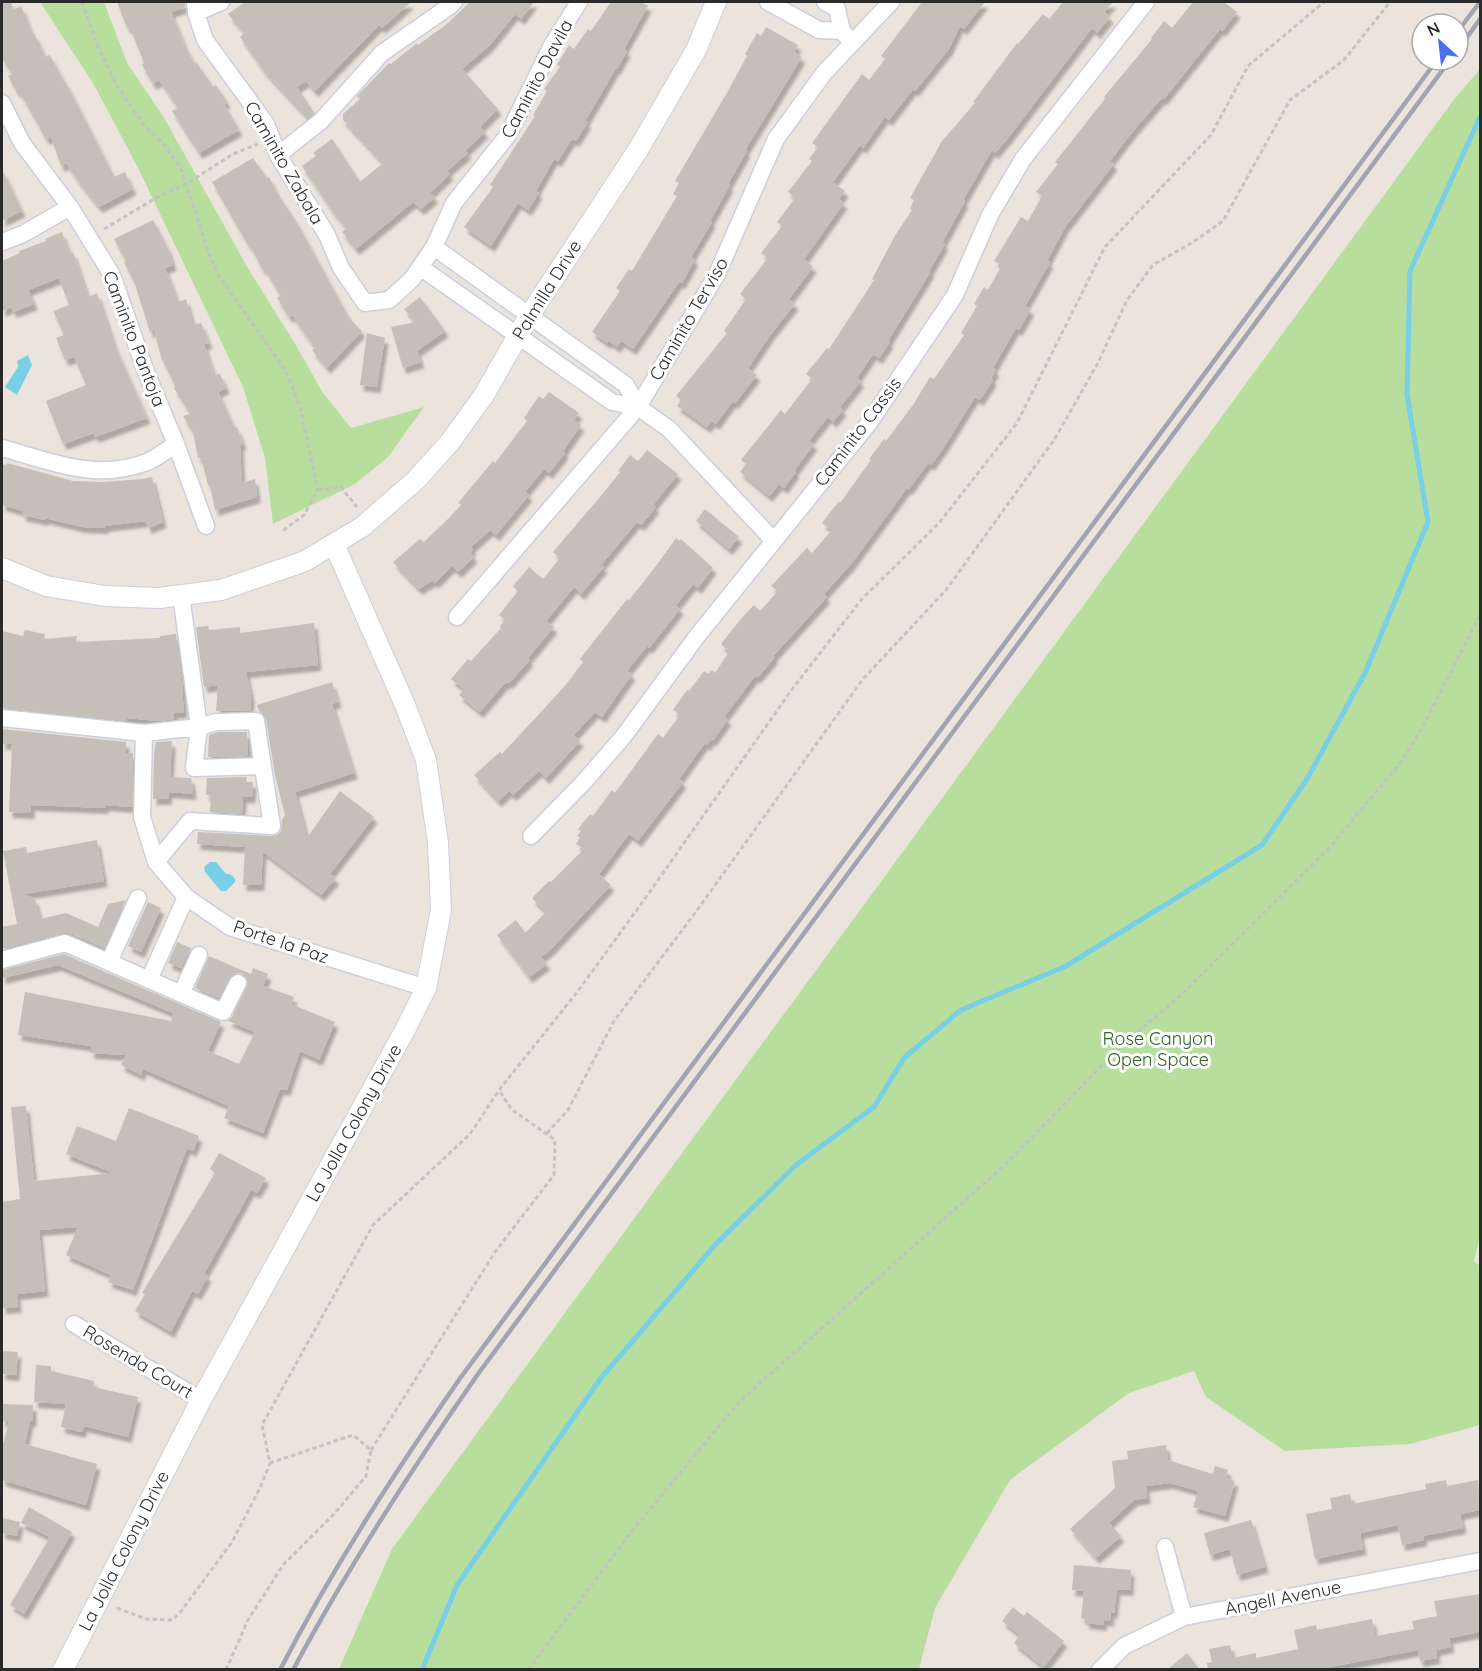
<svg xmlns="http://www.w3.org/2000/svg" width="1482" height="1671" font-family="Quicksand,sans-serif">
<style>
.green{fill:#b7de9d}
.water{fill:#78cfe6}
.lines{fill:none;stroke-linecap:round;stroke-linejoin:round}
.stream{stroke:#78cfe6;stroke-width:5}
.building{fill:#c4bfb9;filter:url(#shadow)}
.minor-casing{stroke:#cbcfdb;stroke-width:19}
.tertiary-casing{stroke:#cbcfdb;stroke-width:22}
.path{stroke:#c3c3c3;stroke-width:3;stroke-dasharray:4.5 3;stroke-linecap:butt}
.minor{stroke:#fff;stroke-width:16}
.tertiary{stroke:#fff;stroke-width:20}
.rail{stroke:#a0a4b3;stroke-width:4.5}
.labels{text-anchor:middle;stroke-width:6;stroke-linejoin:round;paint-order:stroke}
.street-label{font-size:18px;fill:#2a2a2a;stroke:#fff}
.park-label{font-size:18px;fill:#31621f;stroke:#fff}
</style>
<defs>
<filter id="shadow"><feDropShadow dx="3.5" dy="6" stdDeviation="1.5" flood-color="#0004"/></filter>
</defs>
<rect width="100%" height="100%" fill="#ebe4dd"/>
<path class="green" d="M40 2H104L127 63 163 116 249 270 294 342 323 393 351 428 424 407 388 457 355 484 273 524 265 458 243 387 138 168 93 83Z
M1480 69V1237L1474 1261 1480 1266V1425L1410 1444 1285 1451 1206 1397 1194 1371 1129 1393 1010 1480 935 1608 919 1669H339L392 1549 1453 101Z"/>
<path class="water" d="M28 355 32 365 17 395 5 387 18 367 17 361Z
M210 862H216L226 874H230L235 879V882L226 891H221L205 872 204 867Z"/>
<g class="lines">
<path class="stream" d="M422 1670 457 1585 601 1378 715 1245 796 1165 874 1107 904 1058 961 1010 1066 966 1262 845 1307 779 1365 673 1428 522 1407 394 1410 271 1480 117"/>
</g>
<path class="building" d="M2 2H11L13 10 21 6 32 34 34 33 45 57 50 55 64 82 65 81 114 177 125 172 133 189 99 207 78 181 66 163 61 166 51 137 46 139 19 91 17 92 8 76 12 74 2 58Z
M117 2H185V7L171 12 184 44 195 64 197 63 213 87 216 85 227 102 224 104 239 130 199 153 172 111 178 108 159 80 153 84 142 65 144 63 130 27 127 28Z
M245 2H411L382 28 379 25 315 91 306 81 297 87 314 113 308 118 264 71 240 37 245 33 228 14Z
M470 2H534L521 19 515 14 490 45 462 69 498 109 480 127 485 132 465 151 468 153 447 171 450 174 430 193 435 197 421 209 413 202 356 249 342 232 347 228 333 212 302 166 316 156 313 153 332 139 360 182 383 163 343 120V114L360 99 357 96 389 63 391 64 417 43 418 45 447 24Z
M611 2H641L648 6 624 49 627 51 617 69 616 68 600 96 585 121 588 122 576 141 572 139 558 161 554 159 536 191 539 193 528 210 518 203 491 246 464 227 493 187 490 185 535 116 533 115 547 91 544 89 560 67 557 65 569 45 574 49 588 29 591 31Z
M922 2H985L964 29 960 26 949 49 915 91 913 89 889 120 885 117 863 148 860 145 833 182 845 191 839 199 844 203 804 259 813 267 789 299 795 304 770 335 748 368 757 375 735 403 733 401 716 424 712 421 707 427 677 406 681 400 676 396 727 333 724 331 746 299 740 294 768 258 761 253 782 226 777 222 795 198 788 192 812 161 809 159 818 147 812 143 862 74 869 80 885 59 881 56Z
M1063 2H1113L1104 12 1110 17 1097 33 1092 28 1008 138 995 153 992 150 963 200 965 201 942 243 945 244 929 271H931L888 341 890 342 879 358 873 354 857 378 861 381 840 407 843 410 833 422 828 417 809 441 814 444 794 471 796 472 784 488 779 484 769 496 740 472 746 464 741 460 781 410 785 414 812 379 806 374 827 348 829 349 874 280 872 279 896 234 912 210 910 209 914 200 910 198 942 141 975 103 973 102 1017 43 1018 44 1043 14 1049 19Z
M1193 2H1224L1237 12 1222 31 1220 29 1164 99 1162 98 1133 131 1110 161 1114 164 1065 227 1047 261 1050 262 1025 306 1031 309 1019 330 1016 328 993 368 996 370 991 378 993 380 980 400 975 397 944 447 931 465 928 463 909 489 907 488 852 563 824 594 827 597 773 656 775 657 757 678 755 676 724 717 728 719 713 740 711 739 707 745 705 743 679 779 683 782 638 841 629 834 599 874 611 885 550 950 541 957 547 964 529 977 497 935 516 920 525 933 546 912 532 898 549 881 551 882 584 849 576 844 580 838 577 836 581 831 578 829 590 814 593 816 612 790 615 793 658 734 663 738 680 715 673 710 687 690 689 691 704 671 708 674 712 670 715 673 729 652 721 644 740 620 754 605 760 611 778 591 771 586 807 548 812 553 832 530 822 523 839 501 840 503 871 460 869 459 884 439 886 441 913 405 930 377 934 379 964 335 961 333 977 306 974 304 984 287 988 290 1002 265 994 261 1021 217 1028 221 1042 196 1036 192 1058 164 1055 162 1105 99 1104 97 1152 39 1151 38 1164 21 1172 28Z
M766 27 798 45 794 52 802 57 745 150 747 151 728 184 730 185 710 221 712 222 691 257 695 259 682 283 679 282 633 349 621 341 617 347 608 341 607 343 592 332 620 291 616 288 629 269 632 271 677 196 673 194 679 183 675 181 728 91 747 56 745 54 757 33 761 36Z
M253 158 267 178 269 177 277 193 297 223 349 318 362 331 327 368 312 350 315 348 292 315 289 317 277 298 281 296 264 268 262 269 250 245H248L212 182Z
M2 169 22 211 2 221Z
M153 220 168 249 173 265 165 268 178 302 186 299 193 325 201 323 209 343 204 344 214 375 220 374 226 388 218 392 234 428 237 427 243 444 240 445 242 483 255 479 257 497 215 510 210 485H208L201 457 198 458 193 432 183 416 190 414 174 388 176 387 161 357 154 330 150 332 135 284 124 262 126 261 114 239Z
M62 232 69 253 73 252 88 297 97 293 115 347 147 418 95 437 94 433 63 444 46 401 86 385 74 357 65 360 56 338 64 335 53 311 69 305 59 278 28 290 34 304 13 312 11 307 2 311V261L20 253 19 251 46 241 45 239Z
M420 297 445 331 417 351 421 362 403 368 391 327 415 322 404 309Z
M367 333 385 338 377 387 360 385Z
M549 392 579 413 574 420 581 425 563 451 565 453 549 473 544 469 525 492 529 495 496 535 490 530 471 547 473 550 470 552 474 557 458 572 452 566 435 583 433 580 419 589 393 562 420 539 424 542 449 518 461 505 458 503 493 461 495 463 527 421 524 418 539 396 543 399Z
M647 450 678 474 653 505 656 507 641 525 637 522 630 530 601 565 604 567 581 594 574 587 546 621 554 627 528 658 530 660 510 682 505 683 480 712 459 695 464 689 451 679 468 659 471 661 501 628 500 626 505 620 499 615 518 591 513 586 529 567 543 579 560 558 553 552 600 497 620 472 618 471 630 455 638 461Z
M7 463 73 481 104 482 142 479 152 477 163 522 148 528 146 521 105 526V528L82 527 45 518V520L22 515 23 511 2 505V464L6 465Z
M705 509 739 537 729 549 696 521Z
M676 538 680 541 681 539 713 568 698 588 693 584 676 605 680 609 649 648 647 646 627 671 632 674 602 717 595 712 574 735 580 741 546 778 539 771 513 795 509 791 498 801 474 775 500 752 502 754 564 687 583 662 580 659 627 599 629 600 656 566Z
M314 623 318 665 246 672 251 697 250 711H216L218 685 204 687 196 627 208 626 209 630 240 627V633Z
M25 630 45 634 44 639 77 636 76 642 160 638V636L176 634 183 689 182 690 184 712 174 713V719L158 721 127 718V721L2 708V631L23 636Z
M332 682 338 702 332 704 354 773 295 792 307 838 340 791 374 817 330 874 336 878 321 895 263 852 261 885H243L245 847 197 844 198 832 271 836 277 835 281 831 282 820 285 815 275 775 266 719 264 714 259 711 257 705Z
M2 729 126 742V753H133L132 807 105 805V808L31 805V813L9 812 12 744H2Z
M218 732H247L248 756 208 757 209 735Z
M172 741 170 777 191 778 193 794 169 792 168 799H153L154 755 156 742Z
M247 777 246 782H253L252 797H243L242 814 210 812 211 795H206L207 778Z
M97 840 104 881 24 894 35 899 40 919 66 913 98 927 108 904 126 900 104 948 69 933H63L2 949V927L17 924 3 851 26 847 27 853Z
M148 902 161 908 141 952 128 946Z
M177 942 191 948 181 968 168 963Z
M64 954 221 1022 208 1051 239 1064 255 1032 228 1021 232 1017 248 982 242 973 233 974 218 998 195 988 209 956 251 974 253 968 268 974 263 986 294 997 291 1004 335 1022 319 1060 300 1051 287 1090 280 1089 263 1133 224 1118 229 1106 143 1069 141 1075 121 1065 126 1055 91 1053V1046L18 1035 25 992 171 1021 173 1013 58 965 2 978V970Z
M26 1106 34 1181 113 1173 66 1154 77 1126 116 1141 129 1108 199 1136 193 1151 187 1148 133 1290 108 1282 111 1275 66 1255 78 1227 39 1230 45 1291 17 1294 18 1307 2 1308V1202L20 1199 11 1107Z
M219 1153 266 1178 257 1193 251 1190 204 1274 208 1276 198 1294 192 1291 171 1332 135 1311 145 1294 142 1293 215 1173 210 1169Z
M2 1351 18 1352 16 1375 2 1374Z
M36 1365 51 1366V1371L94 1381 93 1387 138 1397 128 1437 84 1426 82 1432 61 1427 66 1404 34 1402Z
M2 1404 33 1405V1421H30L25 1444 97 1464 86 1505 2 1480V1448L9 1421H2Z
M1166 1445 1168 1460 1213 1474 1215 1466 1228 1470 1226 1478 1235 1481 1225 1516 1193 1507 1198 1491 1170 1483 1146 1486 1147 1498 1134 1500 1109 1523 1121 1536 1096 1558 1070 1529 1115 1488 1112 1461 1128 1459 1127 1451Z
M1446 1480 1447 1486 1478 1480 1480 1510 1460 1514 1463 1528 1423 1536 1424 1540 1402 1545 1398 1525 1360 1533 1363 1549 1315 1559 1306 1514 1332 1509 1330 1498 1350 1494 1352 1504 1426 1489 1425 1484Z
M29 1507 72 1532 24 1614 10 1605 50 1537 21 1523Z
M2 1518 20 1522 17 1536 2 1533Z
M1251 1520 1265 1567 1237 1575 1230 1549 1210 1555 1204 1533Z
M1074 1565 1131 1570 1130 1590 1117 1589 1114 1613 1111 1612 1110 1621 1104 1620 1103 1625 1086 1623V1619L1081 1618 1084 1591 1072 1590Z
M1480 1594V1632L1449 1638 1451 1647 1436 1650 1437 1658 1420 1661 1418 1650 1325 1668V1670H1208L1207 1663 1212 1662 1209 1649 1230 1645 1233 1658 1256 1653V1658L1298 1649 1294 1630 1316 1625 1317 1630 1372 1619 1375 1636 1414 1629 1412 1621 1437 1616 1434 1601Z
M1013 1607 1024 1616 1027 1612 1064 1641 1044 1667 1014 1643 1020 1635 1002 1621Z
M1187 1653 1200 1670H1167Z"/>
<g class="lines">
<defs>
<path id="minor" d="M195 2 196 13 205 40 266 124 278 155 327 235 341 268 365 303 389 300 412 279 434 247 454 203 508 135 551 47 579 2
M768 2 819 30 842 31
M825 2 837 9 842 31 849 39
M196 13 221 2
M2 103 22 143 70 207 112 275 146 372 176 444 206 526
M278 155 321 121 382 53 450 6 454 2
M2 242 23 234 70 207
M434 247 626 385 638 407
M420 267 612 402 638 407 669 429 774 541
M2 448C50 461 94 481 144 463 155 460 166 450 176 444
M181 595 199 727 144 733 142 817 156 862 186 897 230 927 426 988
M457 617 638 407 717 274 776 139 824 73 891 2
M2 718 144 733
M531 836 583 783 623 737 698 635 869 423 955 295 990 215 1023 159 1146 2
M156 862 190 821 272 826 256 721 216 722 199 727 194 768 263 766
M2 960 65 943 223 1012 238 983
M109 962 138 898
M149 980 186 897
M181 994 199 955
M74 1324 201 1400
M1165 1547 1184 1617
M1100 1670 1124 1646 1184 1617 1480 1561"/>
<path id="tertiary" d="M2 568 46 586 105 596 159 598 221 590 297 564 305 561 362 527 416 480 450 442 484 395 529 316 638 150 696 50 716 2
M63 1670 201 1400 405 1030 426 988 441 910 438 843 426 760 405 705 334 544"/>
</defs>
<use href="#minor" class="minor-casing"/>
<use href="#tertiary" class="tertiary-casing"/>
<path class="path" d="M82 2 98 47 116 84 143 124 162 142 181 168 209 254 220 278 286 371 300 407 318 490 304 515 281 532
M104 229 156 198 186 184 233 154 258 144
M318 490 341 487 357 507
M547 1133 568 1110 614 1021 695 913 863 679 946 590 1054 440 1098 363 1127 300 1153 265 1193 242 1223 221 1290 100 1344 60 1390 2
M371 1450 495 1252 554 1175 555 1140 511 1109 499 1090
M117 1608 146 1619 172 1620 179 1614 232 1542 260 1488 270 1463
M226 1670 248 1620 283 1565 334 1514 366 1476 371 1450 353 1435 270 1463 262 1425 373 1225 470 1134 499 1090 578 991 644 900 793 688 862 599 939 523 1017 423 1105 247 1211 135 1248 66 1324 2
M528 1670 632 1531 740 1401 1008 1162 1116 1051 1181 995 1333 844 1402 761 1422 728 1480 615"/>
<use href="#minor" class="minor"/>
<use href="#tertiary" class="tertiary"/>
<path class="rail" d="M1458 31 1480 2
M1458 50 1480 19
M280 1670C333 1567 395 1472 461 1377L1437 60
M293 1670C348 1567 411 1470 478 1374L1450 60"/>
</g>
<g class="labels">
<g class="street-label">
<text transform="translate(537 79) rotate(-62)" y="6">Caminito Davila</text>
<text transform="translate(284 163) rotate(60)" y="6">Caminito Zabala</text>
<text transform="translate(547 290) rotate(-58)" y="6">Palmilla Drive</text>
<text transform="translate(689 319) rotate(-60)" y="6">Caminito Terviso</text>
<text transform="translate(134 339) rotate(69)" y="6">Caminito Pantoja</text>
<text transform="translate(858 432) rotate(-53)" y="6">Caminito Cassis</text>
<text transform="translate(281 942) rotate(19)" y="6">Porte la Paz</text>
<text transform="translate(354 1123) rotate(-61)" y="6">La Jolla Colony Drive</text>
<text transform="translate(138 1362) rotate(31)" y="6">Rosenda Court</text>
<text transform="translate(124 1551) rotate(-63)" y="6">La Jolla Colony Drive</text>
<text transform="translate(1283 1598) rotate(-11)" y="6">Angell Avenue</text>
</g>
<g class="park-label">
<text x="1158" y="1045">Rose Canyon<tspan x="1158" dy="21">Open Space</tspan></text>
</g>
</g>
<rect width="1482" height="1671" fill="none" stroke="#2a2a2a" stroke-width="6"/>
<g transform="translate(1440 42) rotate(333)"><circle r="28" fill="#ffffff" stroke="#aaaaaa" stroke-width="1.5"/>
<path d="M0-4.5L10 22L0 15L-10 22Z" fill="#4970ec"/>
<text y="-9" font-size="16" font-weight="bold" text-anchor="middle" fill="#2a2a2a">N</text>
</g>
</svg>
